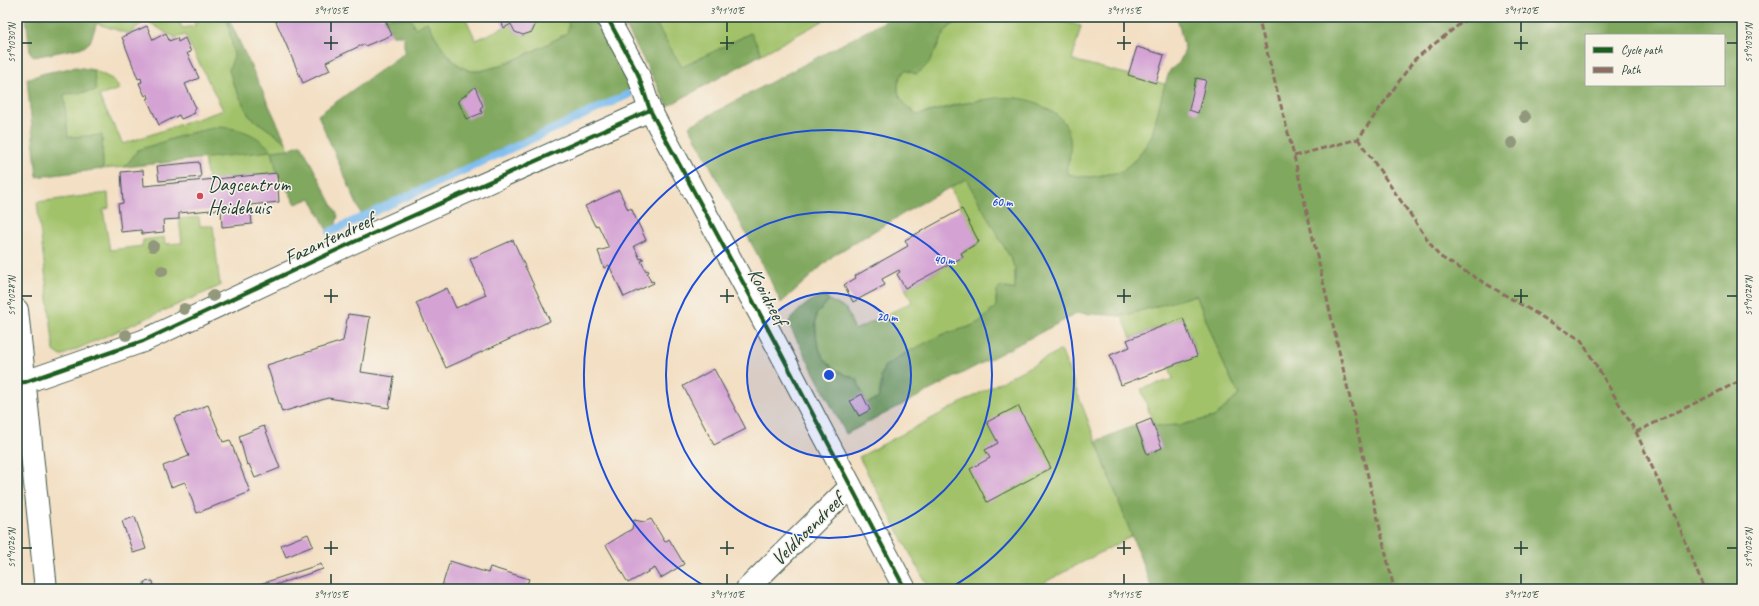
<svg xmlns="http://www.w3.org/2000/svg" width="1759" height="606" font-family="Caveat,sans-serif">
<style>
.green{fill:#a2c26a;stroke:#60804f}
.forest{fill:#81a85e;stroke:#507249;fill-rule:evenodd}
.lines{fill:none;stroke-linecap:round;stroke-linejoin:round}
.stream{stroke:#7bbcf0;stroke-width:8}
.building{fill:#d4a3d4}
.minor-casing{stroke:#3f5549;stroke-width:24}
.minor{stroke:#fff;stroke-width:22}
.quiet{stroke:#8d6e63;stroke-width:3;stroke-dasharray:6 3;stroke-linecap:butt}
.cycleway-casing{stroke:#f7f3e8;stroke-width:6}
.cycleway{stroke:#1b5e20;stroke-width:4}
.tree{fill:#91987c}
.ticks{fill:none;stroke:#1f3d34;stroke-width:1.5}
.ring{fill:none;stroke:#1d4ed8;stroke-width:2}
.poi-dot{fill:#d1495b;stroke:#f7f3e8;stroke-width:1.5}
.labels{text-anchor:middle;stroke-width:3;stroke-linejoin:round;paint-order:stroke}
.poi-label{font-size:20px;fill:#1f3d34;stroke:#f7f3e8;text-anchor:start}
.street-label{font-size:20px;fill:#1f3d34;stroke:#f7f3e8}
.centre{fill:#1d4ed8;stroke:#f7f3e8;stroke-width:2}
.ring-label{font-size:12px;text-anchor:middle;font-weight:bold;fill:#1d4ed8;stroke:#f7f3e8;stroke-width:3;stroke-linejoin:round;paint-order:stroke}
.neatline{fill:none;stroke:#1f3d34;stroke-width:1.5}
.ticks-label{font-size:10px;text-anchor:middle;fill:#1f3d34}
</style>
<rect width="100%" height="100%" fill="#f7f3e8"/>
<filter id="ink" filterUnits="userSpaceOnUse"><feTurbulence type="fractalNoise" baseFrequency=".025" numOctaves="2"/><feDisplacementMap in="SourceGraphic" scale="8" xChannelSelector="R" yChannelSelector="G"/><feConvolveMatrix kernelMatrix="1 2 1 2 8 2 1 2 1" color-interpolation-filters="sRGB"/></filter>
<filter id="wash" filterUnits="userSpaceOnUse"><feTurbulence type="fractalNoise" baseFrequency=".012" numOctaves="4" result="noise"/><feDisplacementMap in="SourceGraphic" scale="16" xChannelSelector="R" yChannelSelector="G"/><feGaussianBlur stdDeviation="0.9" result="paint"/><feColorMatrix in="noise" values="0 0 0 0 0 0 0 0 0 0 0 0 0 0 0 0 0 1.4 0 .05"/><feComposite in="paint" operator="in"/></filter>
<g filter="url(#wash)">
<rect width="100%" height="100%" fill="#f3dfc3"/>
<path class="green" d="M99 17H178L182 28 195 26 194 18 227 17 234 56 229 70 233 83 249 116 286 142 289 149 272 151 277 173 208 180 204 158 190 133 138 150 125 167 103 169 102 135 68 138 64 94 95 91 94 70 112 79 120 89 99 96 123 144 223 110 185 35 177 38 166 33 146 20 129 34 98 24Z
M410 17H465L476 40 511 24 515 32 523 35 532 32 536 23 533 17H567L569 26 567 33C551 43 484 78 468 70 448 61 438 41 427 22L415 29Z
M652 17H830L762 54 750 33 682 68Z
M962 17H1045L1081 26 1072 60 1165 84 1151 138 1137 158 1121 172 1091 177 1070 175 1066 170 1070 156 1007 98 958 104 917 115C900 101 891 91 904 70L916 74 929 62 944 32Z
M967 178 1012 261 1015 269V290L1007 288 996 296V306L981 321 969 327 941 335 884 367C881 378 881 388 878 399L866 403 857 379C822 368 814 350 816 315L829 300 846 309 855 330 912 302 905 288 963 257 961 253 979 243 950 187Z
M108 193 109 208 103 210 110 250 142 246 143 240 164 237 165 244 182 243 179 219 199 217 200 226H213L220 286 61 356 54 351 37 202Z
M1196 295 1225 367 1239 395 1214 417 1181 425 1154 426 1141 389 1173 379 1169 367 1197 355 1183 318 1131 338 1122 316Z
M1061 350 1132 536 1032 589H929L859 457Z"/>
<path class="forest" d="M26 17H99L90 42 84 47 34 57 30 52Z
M227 17H228L286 142 249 116 233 83 229 70 234 56Z
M384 17H410L415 28 427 22C437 39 450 67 471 71 491 75 549 44 567 33L569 26 567 17H593L632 89 361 214 318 115 404 53V35H392Z
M621 17H652L682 67 751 33 762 54 668 106Z
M893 17H962C957 21 947 27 944 34 935 48 932 66 916 74L905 70C890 90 901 102 917 115 952 108 997 90 1032 101 1039 103 1045 108 1051 111 1074 124 1073 148 1066 170L1070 175 1091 177 1121 172 1137 158 1151 138 1165 84 1170 70 1179 63 1185 50 1177 17H1742V589H1152L1096 441 1136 425 1147 454 1162 448 1154 426 1181 425 1214 417 1239 395 1225 367 1196 295 1122 316 1078 313 846 434 788 323C794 313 815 294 827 296L829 300 816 315C814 350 822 368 857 379L862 394 851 401 859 416 866 403 878 399 882 386 881 376 884 367 902 355 941 335 969 327 981 321 996 306 997 290 1001 287 1015 290V269L1012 261 966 179 923 202 834 255 781 303 766 271 689 126ZM1586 35H1724V85H1586Z
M76 67 94 70 96 91 64 94 68 137 102 135 103 169 37 177 27 79 45 73Z
M218 127C241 128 257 134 272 151L289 149 301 144 338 216 335 227 327 230 311 198 296 204 277 173 272 151 125 167 138 150 190 133Z"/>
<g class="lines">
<path class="stream" d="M330 232 629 94"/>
</g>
<g id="blocks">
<path class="building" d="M274 17H384L392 35 365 46 364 44 326 62 330 70 303 83Z
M499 17H533L536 23 532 32 523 35 515 32 511 24 504 28Z
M147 26 153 40 166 33 169 41 177 38 178 42 185 38 191 52 187 53 199 78 185 84 196 108 193 110 195 113 181 119 179 115 159 125 147 99 149 98 148 94 145 96 139 83 142 82 141 78 138 79 122 37Z
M1137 47 1164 55 1156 83 1128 75Z
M1196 78 1206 80 1198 113 1189 110Z
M475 87 483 106 480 108 482 113 467 119 458 101Z
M199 162 201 177 159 181 157 166Z
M143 170 144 186 277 173 279 202 250 205 252 224 222 227 221 209 211 210 179 213V219L163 220 164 232 142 234 141 230 121 232 118 204 123 203 121 172Z
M619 190 628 210 631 208 646 240 634 246 640 259 643 258V260L641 261 646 271 648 270 649 272 647 273 651 282 653 281 654 283 624 297 609 265 604 268 598 251 609 248 598 225 595 226 585 206Z
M962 209 979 242 961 253 963 257 905 288 897 274 900 272 899 270 882 279 885 285 853 302 844 285 856 278 855 276 908 246 905 240Z
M513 240 550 321 446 368 416 303 447 288 456 308 486 295 470 259Z
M348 314 370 317 361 372 394 377 389 408 328 398 282 412 267 365 343 341Z
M1183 318 1197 356 1121 385 1110 355 1130 347 1127 340Z
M714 369 746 429 714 445 683 386Z
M862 394 870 410 859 416 850 401Z
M208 405 223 442 230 440 250 492 197 513 185 482 171 487 163 466 189 456 174 418Z
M1018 406 1051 468 987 502 970 469 990 458 985 450 998 443 987 422Z
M1151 419 1162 448 1147 454 1136 425Z
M264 426 280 468 255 478 249 464 247 465 239 436Z
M135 517 146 549 133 553 122 521Z
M651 519 665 542 669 539 684 564 661 578 655 568 628 583 606 545 632 529 634 520 644 522Z
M308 534 313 546 286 557 281 545Z
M450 561 488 573 490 567 529 579 527 584 540 589H441Z
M321 564 323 569 263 589H245Z
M153 581 154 589H145L144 582Z"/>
</g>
</g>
<g filter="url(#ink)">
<use href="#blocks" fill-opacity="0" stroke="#3f5549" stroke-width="1"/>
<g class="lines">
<defs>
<path id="minor" d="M607 17 638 74 650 110 767 327 905 589
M17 310 46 589
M17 383 25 382 143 341 354 242 650 110
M747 589 850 487"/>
</defs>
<use href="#minor" class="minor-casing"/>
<use href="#minor" class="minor"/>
<path class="quiet" d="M1258 17 1294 156 1394 589
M1358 139 1439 256 1581 340 1636 432 1677 521 1704 589
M1294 156 1358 139 1415 59 1469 17
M1636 432 1742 380"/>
<defs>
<path id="cycleway" d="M607 17 638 74 650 110 767 327 905 589
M17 383 25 382 143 341 354 242 650 110"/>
</defs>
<use href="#cycleway" class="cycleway-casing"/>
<use href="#cycleway" class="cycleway"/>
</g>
<g class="tree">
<circle cx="1525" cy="117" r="6"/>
<circle cx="1512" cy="143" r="6"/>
<circle cx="153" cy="246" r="6"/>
<circle cx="162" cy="271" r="6"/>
<circle cx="213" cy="296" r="6"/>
<circle cx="184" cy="309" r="6"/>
<circle cx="126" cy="335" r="6"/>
</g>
</g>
<path class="ticks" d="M331 22V32M727 22V32M1124 22V32M1521 22V32M331 36V50M727 36V50M1124 36V50M1521 36V50M22 43H32M324 43H338M720 43H734M1117 43H1131M1514 43H1528M1727 43H1737M331 289V303M727 289V303M1124 289V303M1521 289V303M22 296H32M324 296H338M720 296H734M1117 296H1131M1514 296H1528M1727 296H1737M331 541V555M727 541V555M1124 541V555M1521 541V555M22 548H32M324 548H338M720 548H734M1117 548H1131M1514 548H1528M1727 548H1737M331 574V584M727 574V584M1124 574V584M1521 574V584"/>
<circle cx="829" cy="375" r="82" fill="#1d4ed8" fill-opacity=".12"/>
<g class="ring">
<circle cx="829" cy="375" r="82"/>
<circle cx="829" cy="375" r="163"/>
<path d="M708 588A245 245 0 1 1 950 588"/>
</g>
<circle class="poi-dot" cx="200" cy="196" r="4"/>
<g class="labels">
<g class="poi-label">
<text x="208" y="191">Dagcentrum<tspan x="208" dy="23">Heidehuis</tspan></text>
</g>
<g class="street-label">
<text transform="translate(329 238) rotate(-25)" y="7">Fazantendreef</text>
<text transform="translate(768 296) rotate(62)" y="7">Kooidreef</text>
<text transform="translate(807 529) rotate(-45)" y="7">Veldhoendreef</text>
</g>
</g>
<circle cx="829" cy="375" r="6" class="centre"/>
<g class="ring-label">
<text x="1002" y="206">60 m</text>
<text x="944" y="264">40 m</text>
<text x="887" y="321">20 m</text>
</g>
<rect width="1759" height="606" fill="none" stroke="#f7f3e8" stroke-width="44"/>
<rect x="1585" y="34" width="140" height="52" fill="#f7f3e8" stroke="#a1aaa0"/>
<rect x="1593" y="47" width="20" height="6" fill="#1b5e20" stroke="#a1aaa0"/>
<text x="1621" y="54" font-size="12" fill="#1f3d34">Cycle path</text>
<rect x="1593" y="67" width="20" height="6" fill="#8d6e63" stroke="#a1aaa0"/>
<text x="1621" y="74" font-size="12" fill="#1f3d34">Path</text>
<rect x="22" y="22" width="1715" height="562" class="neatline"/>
<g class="ticks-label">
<text x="331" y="14">3°11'05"E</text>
<text x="727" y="14">3°11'10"E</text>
<text x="1124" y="14">3°11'15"E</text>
<text x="1521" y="14">3°11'20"E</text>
<text transform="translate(11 43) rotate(-90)" y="4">51°10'30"N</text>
<text transform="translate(1748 43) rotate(-90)" y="4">51°10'30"N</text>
<text transform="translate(11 296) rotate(-90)" y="4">51°10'28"N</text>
<text transform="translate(1748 296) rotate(-90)" y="4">51°10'28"N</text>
<text transform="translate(11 548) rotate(-90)" y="4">51°10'26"N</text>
<text transform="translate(1748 548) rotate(-90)" y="4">51°10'26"N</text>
<text x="331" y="598">3°11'05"E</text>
<text x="727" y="598">3°11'10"E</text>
<text x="1124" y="598">3°11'15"E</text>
<text x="1521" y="598">3°11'20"E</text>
</g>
</svg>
